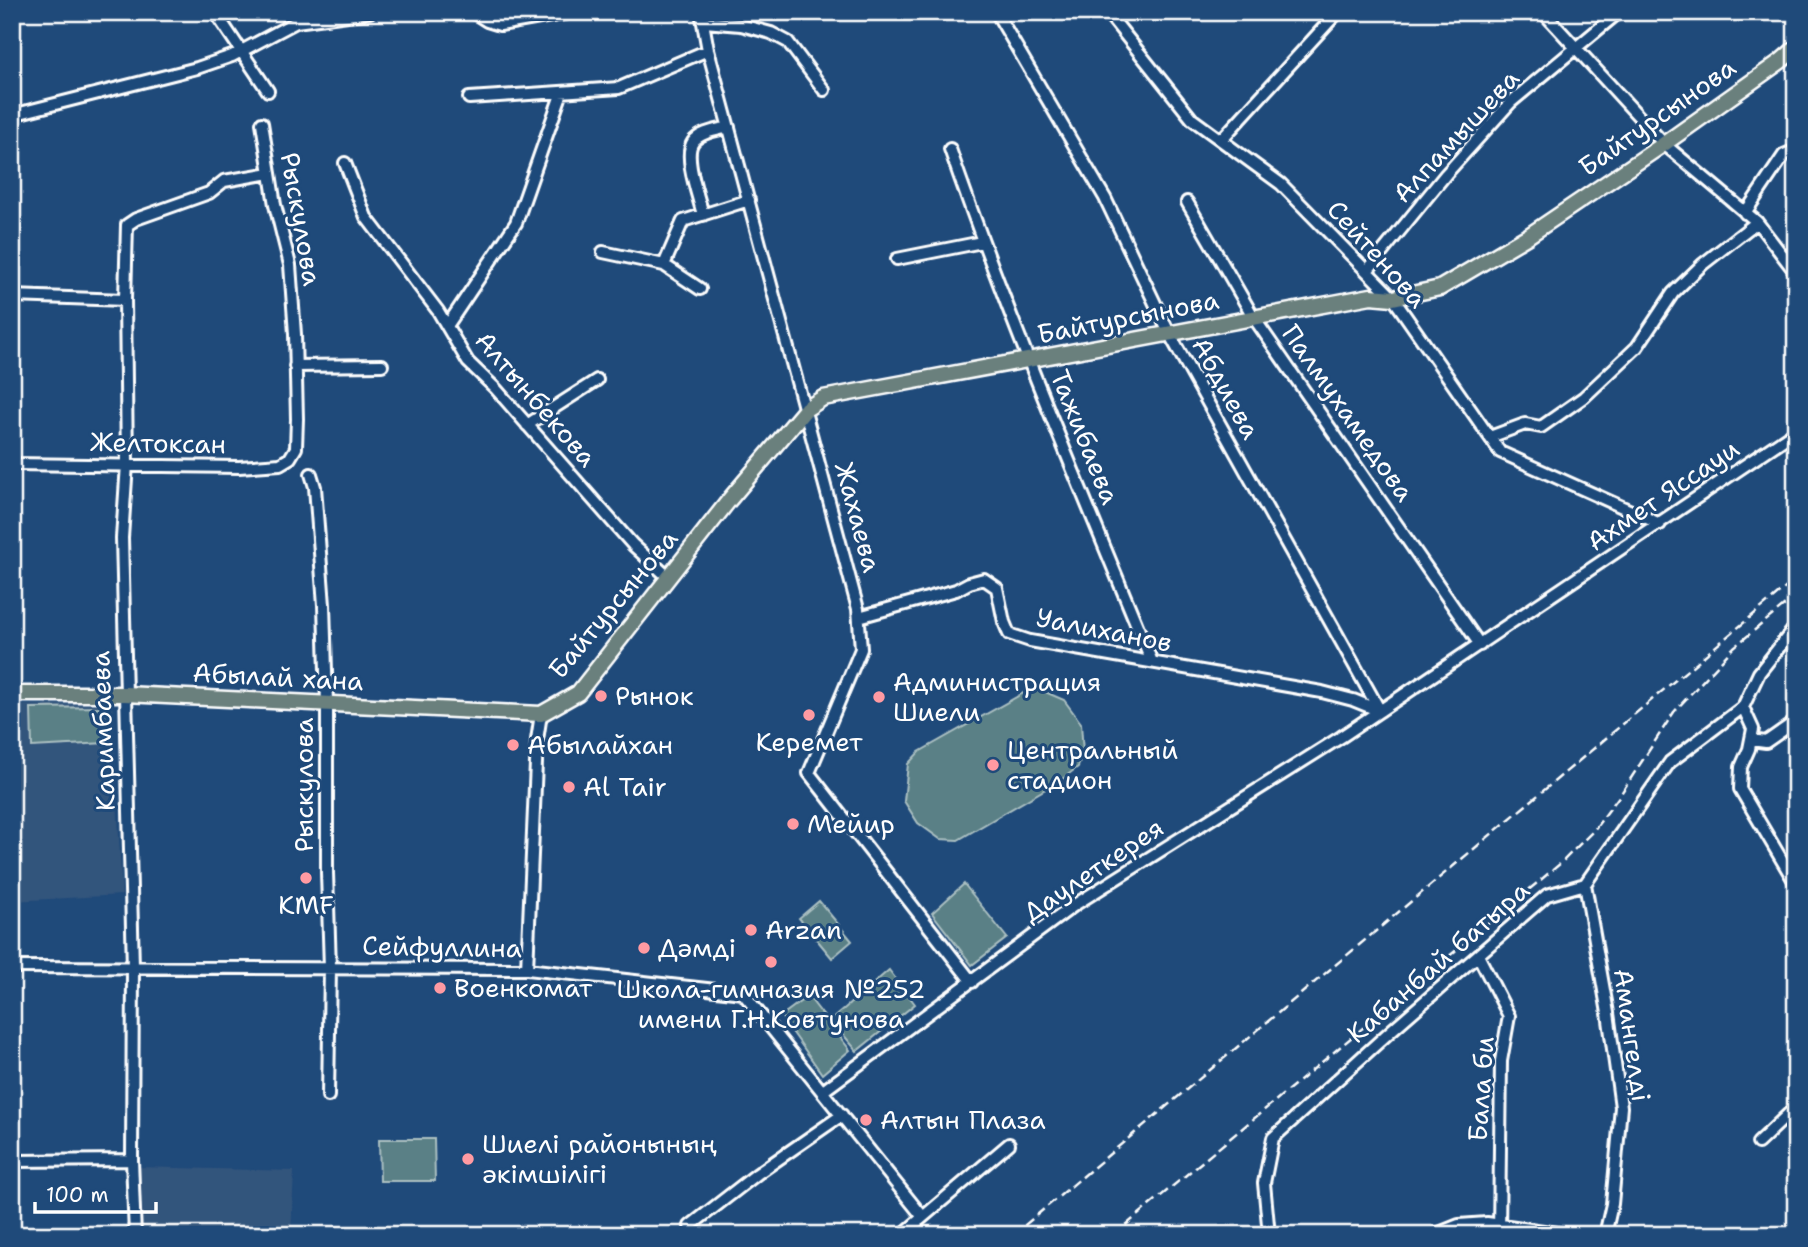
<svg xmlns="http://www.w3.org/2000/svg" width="1808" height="1247" font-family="'Shantell Sans',sans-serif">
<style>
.built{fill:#33547c}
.green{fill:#5a8086;stroke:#acc0c2;stroke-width:2}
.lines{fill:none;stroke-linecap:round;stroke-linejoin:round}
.minor-casing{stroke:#fff;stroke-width:16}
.major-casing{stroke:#fff;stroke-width:19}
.minor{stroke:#1f4a7a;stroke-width:10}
.major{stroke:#6a807d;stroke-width:14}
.rail{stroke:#fff;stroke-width:2.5;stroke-dasharray:10 5;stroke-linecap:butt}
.poi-dot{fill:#ff9aa2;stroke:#1f4a7a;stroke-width:2.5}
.labels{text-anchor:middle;stroke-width:6;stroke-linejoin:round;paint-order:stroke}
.street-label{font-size:26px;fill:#fff;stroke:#1f4a7a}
.poi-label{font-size:26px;fill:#fff;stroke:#1f4a7a;text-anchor:start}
</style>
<rect width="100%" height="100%" fill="#1f4a7a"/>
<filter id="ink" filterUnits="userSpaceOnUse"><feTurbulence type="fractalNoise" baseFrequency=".0143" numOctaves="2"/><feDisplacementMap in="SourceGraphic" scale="14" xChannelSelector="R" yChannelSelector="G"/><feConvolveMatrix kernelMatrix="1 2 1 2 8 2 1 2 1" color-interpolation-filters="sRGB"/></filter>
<g filter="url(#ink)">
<path class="built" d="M112 704 122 895 12 901V705Z
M138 1167 294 1171 291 1235H140Z"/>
<path class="green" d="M1027 691H1043L1064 700 1081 723 1083 753 1078 767 1061 780 958 840 940 839 918 823 904 801 908 764 919 752Z
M104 707 106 743 32 747 31 708Z
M964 884 1007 938 972 965 932 913Z
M819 901 852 941 832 958 799 918Z
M889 970 915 1004 857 1051 831 1020Z
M808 996 850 1050 822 1074 781 1016Z
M379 1139H434L435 1181H380Z"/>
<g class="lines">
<defs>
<path id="minor" d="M215 12 268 91
M473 12 487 21 500 25 574 12
M701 12 708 50 858 609 861 649 809 773 972 982
M996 12 1105 198 1170 335 1380 711
M1107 12 1192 119 1281 184 1393 298 1500 452 1660 524
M1543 12 1664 144 1757 222 1796 273
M704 22 741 25 771 33 788 42 824 90
M469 98 619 88 708 50
M12 115 197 68 232 56 296 22 370 12
M1221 140 1338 12
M950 149C1010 323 1082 492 1152 662
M345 163 366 217 438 311 468 362 496 389 633 545 669 578
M1187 202 1254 318 1480 645
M1745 213 1784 155 1796 150
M703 215C699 198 683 156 693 142 700 132 718 130 729 127
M603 252 664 265
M897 259 982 242
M1367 271 1446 174 1511 102 1619 12
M700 289 664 265 683 221 749 200
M12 296 125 300
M447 326 516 223 562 92
M295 366 382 365
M527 425 597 380
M1490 437 1525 424 1541 427 1584 397 1637 347 1673 293 1703 264 1757 222
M12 464 239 467 280 464 290 458 296 448 297 419 295 334 290 265 275 205 262 123
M311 474 315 487 324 605 327 704V873L330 968 328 1096
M859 617 956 590 969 583 984 579 997 588 1004 622 1009 634 1030 641 1322 692 1353 700 1380 711
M1743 707 1753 729 1749 749 1741 767 1740 789 1796 884
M1751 740 1766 742 1796 721
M1585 884 1608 1013 1621 1107 1612 1204 1605 1235
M1478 955 1509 1016 1501 1061 1499 1235
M12 967 527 969 743 993 923 1217 902 1235
M527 969 537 740 541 714
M823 1091 1076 904 1341 737 1796 431
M1758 1143 1796 1107
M12 1161 132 1160
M923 1217 1009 1144
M690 1226 757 1174 842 1115
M135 1235 132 1160 133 967 122 538 127 464 125 300 127 225 136 219 209 193 224 181 270 173
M1269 1235 1264 1183 1273 1138 1393 1029 1547 895 1585 884 1670 762 1743 707 1759 673 1796 626
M1434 1235 1459 1225 1487 1223 1573 1235"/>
<path id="major" d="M12 694H125L541 714 578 693 730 499 806 409 823 398 1371 296 1393 298 1440 288 1528 236 1664 144 1781 61 1796 48"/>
</defs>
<use href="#minor" class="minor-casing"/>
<use href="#major" class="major-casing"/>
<use href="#minor" class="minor"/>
<use href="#major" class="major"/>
<path class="rail" d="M1013 1235 1796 579
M1114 1235 1561 863 1594 830 1620 795 1674 712 1734 647 1796 596"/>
</g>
</g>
<g class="poi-dot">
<circle cx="601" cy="696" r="7"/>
<circle cx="879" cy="697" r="7"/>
<circle cx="809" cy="715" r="7"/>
<circle cx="513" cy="745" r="7"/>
<circle cx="993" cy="765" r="7"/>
<circle cx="569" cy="787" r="7"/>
<circle cx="793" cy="824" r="7"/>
<circle cx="306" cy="878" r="7"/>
<circle cx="751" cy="930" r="7"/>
<circle cx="644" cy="948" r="7"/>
<circle cx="771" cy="962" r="7"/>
<circle cx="440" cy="988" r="7"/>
<circle cx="866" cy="1120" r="7"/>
<circle cx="468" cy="1159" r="7"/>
</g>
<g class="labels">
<g class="street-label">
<text transform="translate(1657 117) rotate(-35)" y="9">Байтурсынова</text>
<text transform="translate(1456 136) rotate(-47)" y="9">Алпамышева</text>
<text transform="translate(301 219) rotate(80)" y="9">Рыскулова</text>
<text transform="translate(1377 254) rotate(48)" y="9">Сейтенова</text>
<text transform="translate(1128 317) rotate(-11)" y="9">Байтурсынова</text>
<text transform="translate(1226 388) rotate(61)" y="9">Абдиева</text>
<text transform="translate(536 399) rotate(49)" y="9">Алтынбекова</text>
<text transform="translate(1348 413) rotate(55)" y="9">Палмухамедова</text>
<text transform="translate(1085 437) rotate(68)" y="9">Тажибаева</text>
<text transform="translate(158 443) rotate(1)" y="9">Желтоксан</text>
<text transform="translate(1663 495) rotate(-34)" y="9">Ахмет Яссауи</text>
<text transform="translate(858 517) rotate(75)" y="9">Жахаева</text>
<text transform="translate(613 604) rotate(-50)" y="9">Байтурсынова</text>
<text transform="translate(1104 630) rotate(11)" y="9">Уалиханов</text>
<text transform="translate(278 677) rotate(3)" y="9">Абылай хана</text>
<text transform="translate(103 731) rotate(-92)" y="9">Каримбаева</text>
<text transform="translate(304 785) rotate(-90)" y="9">Рыскулова</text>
<text transform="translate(1093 870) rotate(-34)" y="9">Даулеткерея</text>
<text transform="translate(442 947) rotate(1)" y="9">Сейфуллина</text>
<text transform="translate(1438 962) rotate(-41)" y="9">Кабанбай батыра</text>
<text transform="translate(1632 1035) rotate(82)" y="9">Амангелді</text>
<text transform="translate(1481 1089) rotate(-86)" y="9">Бала би</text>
</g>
<g class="poi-label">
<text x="893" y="691">Администрация<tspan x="893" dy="30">Шиели</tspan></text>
<text x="615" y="705">Рынок</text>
<text x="809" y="751" text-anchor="middle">Керемет</text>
<text x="527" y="754">Абылайхан</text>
<text x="1007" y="759">Центральный<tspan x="1007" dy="30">стадион</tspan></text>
<text x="583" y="796">Al Tair</text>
<text x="807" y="833">Мейир</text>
<text x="306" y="914" text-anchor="middle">KMF</text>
<text x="765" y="939">Arzan</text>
<text x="658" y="957">Дәмді</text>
<text x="454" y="997">Военкомат</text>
<text x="771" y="998" text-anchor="middle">Школа-гимназия №252<tspan x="771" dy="30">имени Г.Н.Ковтунова</tspan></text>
<text x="880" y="1129">Алтын Плаза</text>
<text x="482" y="1153">Шиелі районының<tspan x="482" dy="30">әкімшілігі</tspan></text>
</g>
</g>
<rect width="1808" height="1247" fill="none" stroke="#1f4a7a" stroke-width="42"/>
<rect x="21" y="21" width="1766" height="1205" fill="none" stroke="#fff" stroke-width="2.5" filter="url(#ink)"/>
<path d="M35 1202v10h121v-10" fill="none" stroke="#ffffff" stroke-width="3.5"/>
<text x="46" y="1202" font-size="21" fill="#ffffff" stroke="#1f4a7a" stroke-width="5" paint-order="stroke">100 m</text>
</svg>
